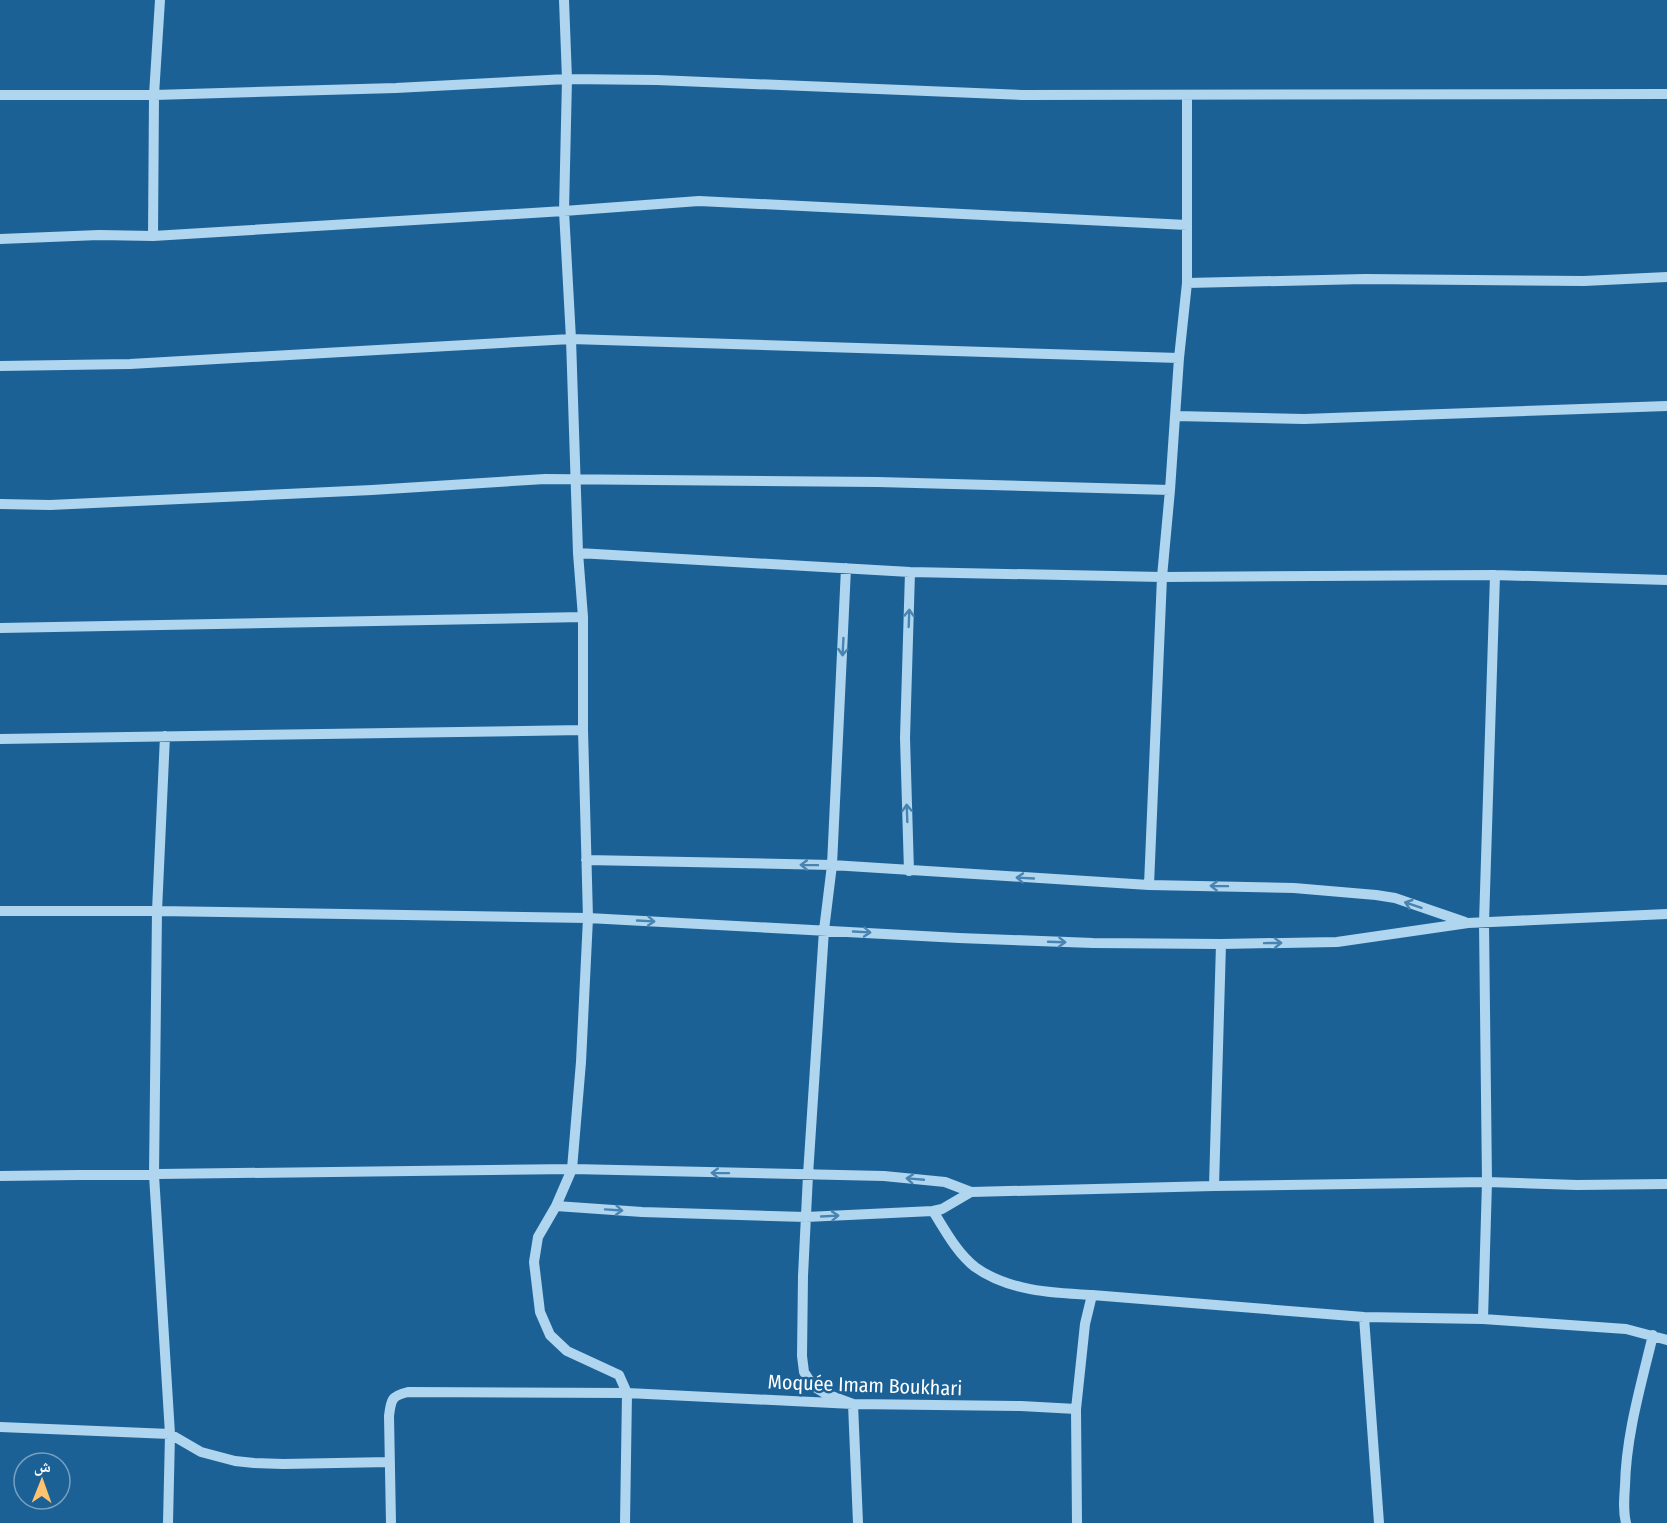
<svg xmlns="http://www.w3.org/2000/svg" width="1667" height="1523" font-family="'Fira Sans Condensed','Noto Naskh Arabic',sans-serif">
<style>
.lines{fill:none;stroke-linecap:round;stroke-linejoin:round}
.minor{stroke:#b0d5ef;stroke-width:10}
.oneway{stroke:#4884b1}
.labels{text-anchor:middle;stroke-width:5;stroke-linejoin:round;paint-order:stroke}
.street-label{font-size:20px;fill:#fff;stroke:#1c6196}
</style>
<rect width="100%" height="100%" fill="#1c6196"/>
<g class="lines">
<path class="minor" d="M564 0 567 79 564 211 571 339 578 553 583 617V730L588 918 581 1062 572 1169 556 1206 538 1237 534 1262 540 1312 550 1335 567 1351 619 1375 627 1393 625 1523
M0 95H154L396 88 567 79 657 80 1022 95 1667 94
M153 236 154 95 160 0
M0 239 99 235 153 236 564 211 699 201 1187 225
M1187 283 1365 279 1584 281 1667 277
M0 366 130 364 571 339 1179 358
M1176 416 1304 419 1667 406
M0 504 50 505 372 490 545 479 878 482 1170 490
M578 553 910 572 1162 577 1495 575 1667 580
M846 568 832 865 824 930 808 1175 803 1276 802 1356 804 1372 813 1386 826 1394 853 1404 858 1523
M0 628 583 617
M165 736 157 911 154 1175 170 1434 168 1523
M0 739 583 730
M586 860 832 865 1149 885 1294 888 1376 895 1395 898 1465 922
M909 871 905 738 910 572
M1149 885 1162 577 1170 490 1179 358 1187 283V95
M0 911H157L588 918 959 938 1093 943 1221 944 1337 942 1468 923 1667 914
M0 1176 572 1169 884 1176 945 1182 971 1192 1214 1186 1487 1182 1577 1185 1667 1184
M1214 1186 1221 944
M556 1206 642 1212 806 1217 933 1211 942 1209 971 1192
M933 1211C945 1230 957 1253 975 1267 1008 1291 1053 1293 1092 1295
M1364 1317 1379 1523
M1483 1319 1487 1182 1484 923 1495 575
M1076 1409 1077 1523
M0 1427 170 1434 201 1452 235 1461 254 1463 283 1464 390 1462
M391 1523 389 1416C391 1400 391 1396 408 1392L627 1393 853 1404 1021 1406 1076 1409 1085 1324 1092 1295 1364 1317 1483 1319 1626 1329 1667 1340
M1626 1523C1623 1511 1624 1499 1625 1486 1626 1435 1641 1385 1653 1335"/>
</g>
<defs><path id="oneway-shaft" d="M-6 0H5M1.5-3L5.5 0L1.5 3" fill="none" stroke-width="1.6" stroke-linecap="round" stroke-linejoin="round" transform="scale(1.5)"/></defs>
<g class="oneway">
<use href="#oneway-shaft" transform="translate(909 618) rotate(-88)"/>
<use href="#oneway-shaft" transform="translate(843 647) rotate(93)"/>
<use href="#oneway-shaft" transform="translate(907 813) rotate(-92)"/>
<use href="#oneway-shaft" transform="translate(809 865) rotate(-179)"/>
<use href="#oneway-shaft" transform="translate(1025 878) rotate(-177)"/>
<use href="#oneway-shaft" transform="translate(1219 886) rotate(-179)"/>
<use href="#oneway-shaft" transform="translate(1413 905) rotate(-161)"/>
<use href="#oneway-shaft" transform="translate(646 921) rotate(3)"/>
<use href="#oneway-shaft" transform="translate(862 932) rotate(3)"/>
<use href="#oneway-shaft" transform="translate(1057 942) rotate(2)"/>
<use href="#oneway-shaft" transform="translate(1273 943) rotate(-1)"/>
<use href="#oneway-shaft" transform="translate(720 1173) rotate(-179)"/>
<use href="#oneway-shaft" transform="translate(915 1179) rotate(-175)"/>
<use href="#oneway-shaft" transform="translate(614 1210) rotate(4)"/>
<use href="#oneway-shaft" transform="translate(830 1216) rotate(-3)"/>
</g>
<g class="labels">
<g class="street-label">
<text transform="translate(865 1385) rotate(2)" y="7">Moquée Imam Boukhari</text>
</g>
</g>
<g transform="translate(42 1481) rotate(1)"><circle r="28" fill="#1c6196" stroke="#77a0c0" stroke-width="1.5"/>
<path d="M0-4.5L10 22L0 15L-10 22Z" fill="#ffc36f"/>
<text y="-9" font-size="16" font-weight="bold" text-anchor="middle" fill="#ffffff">ش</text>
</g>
</svg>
